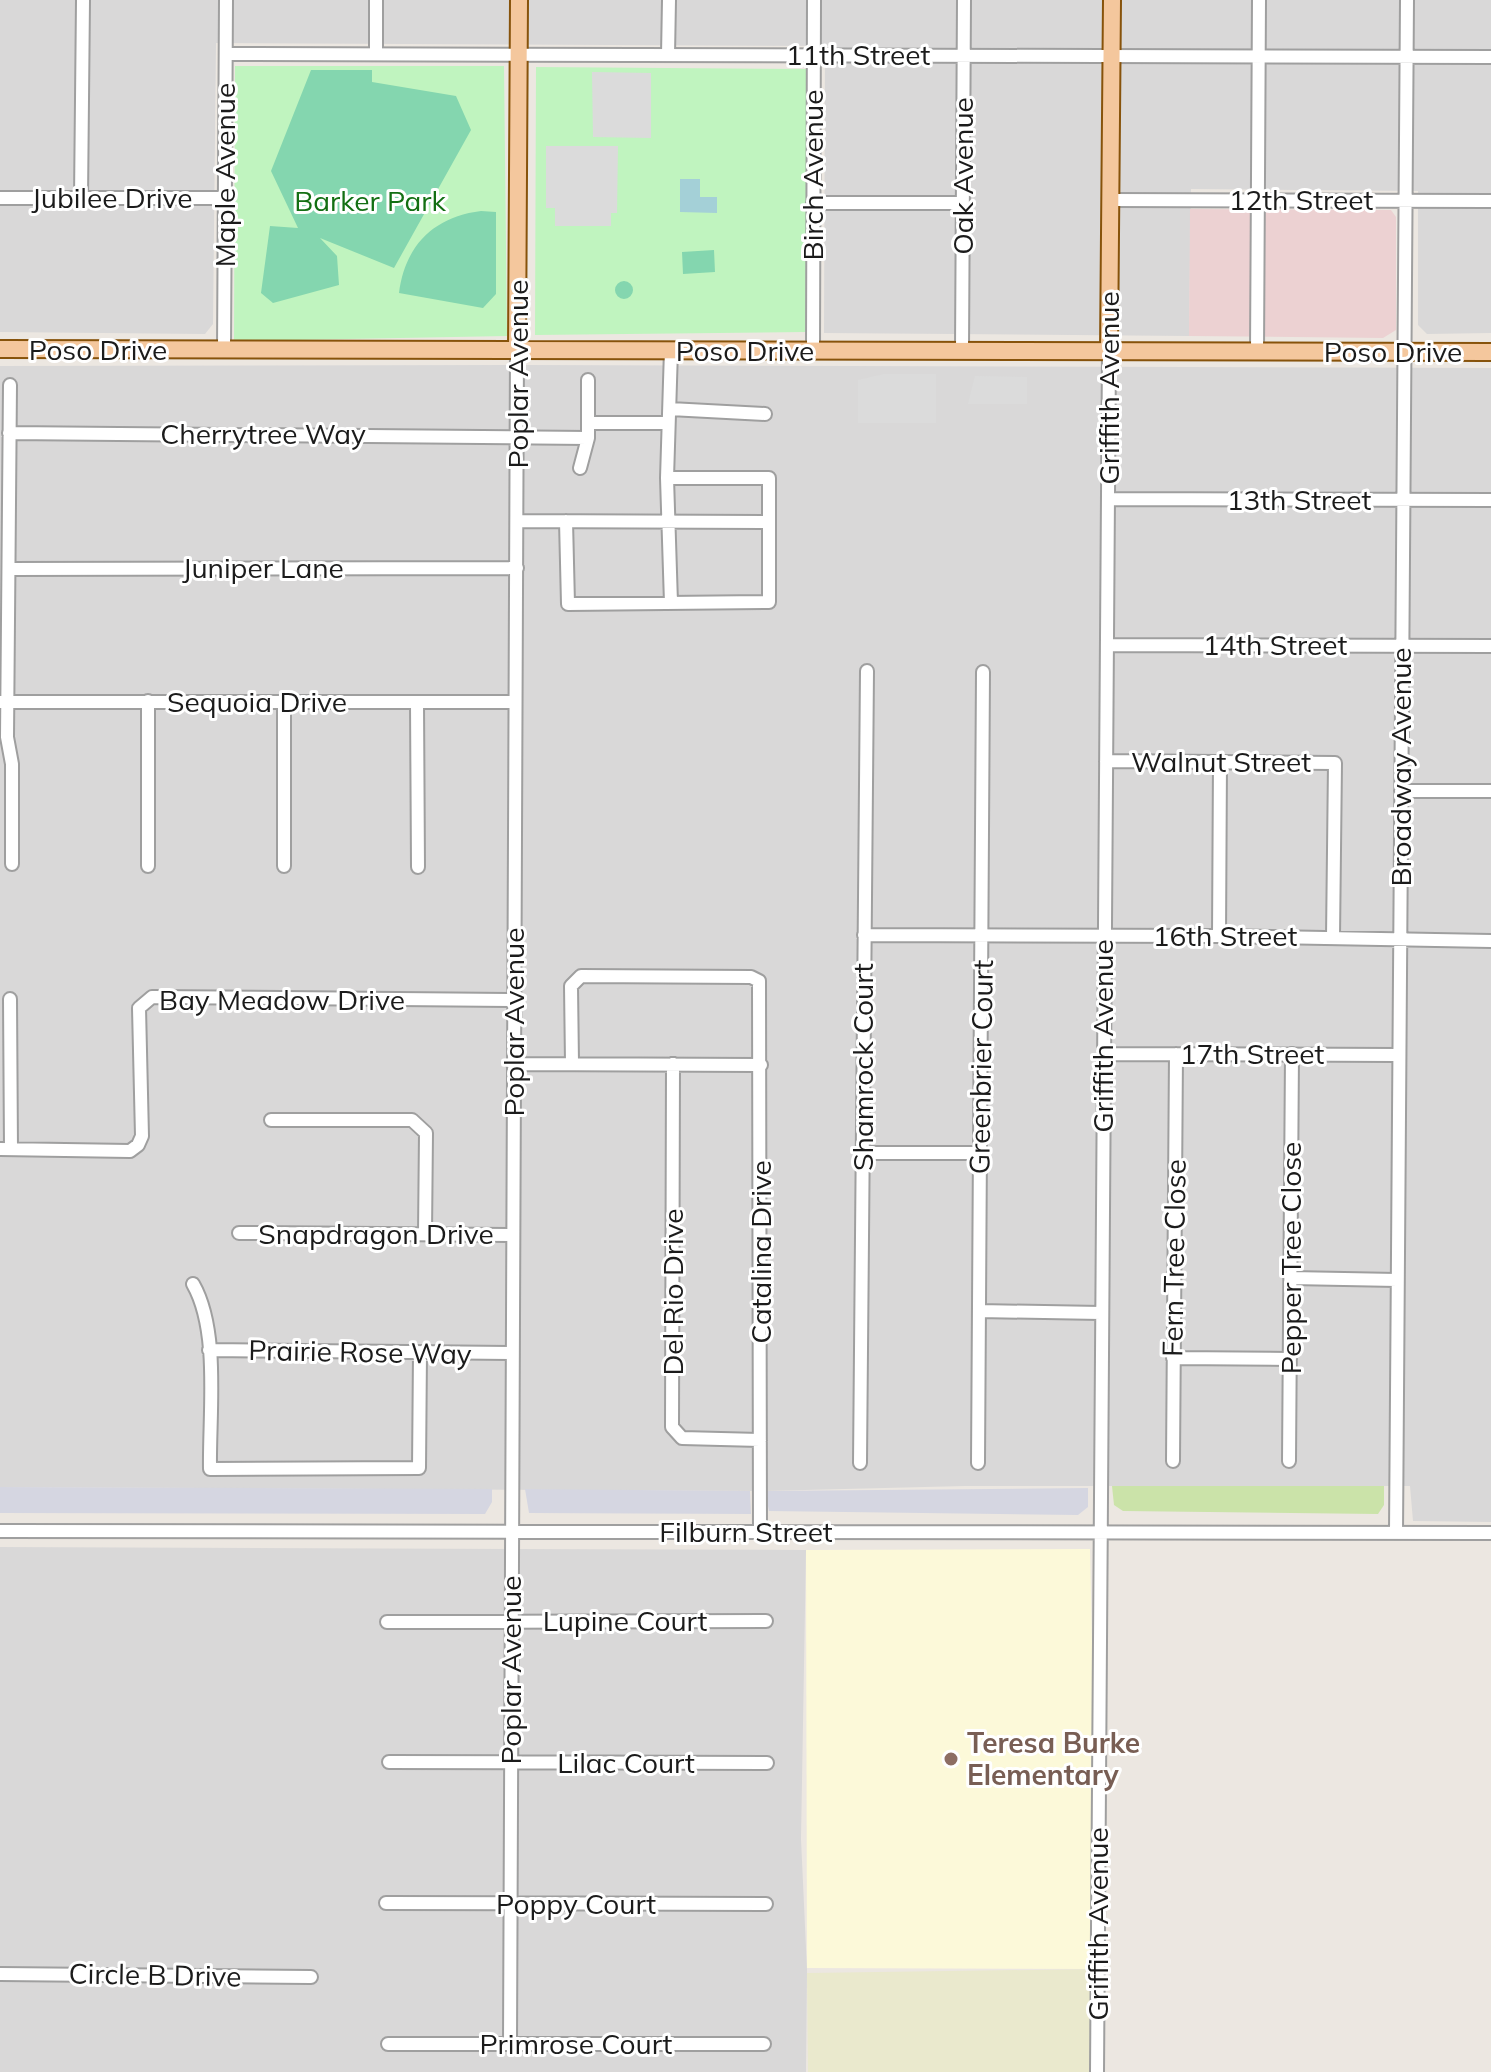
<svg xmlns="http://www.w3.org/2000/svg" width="1491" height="2072" font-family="Mulish,sans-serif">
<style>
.residential{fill:#d9d8d8}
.commercial{fill:#ecd1d2}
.education{fill:#fcf9d9}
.farmland{fill:#eae9cd}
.grass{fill:#cbe3a9}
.park{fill:#c0f4bf}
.pitch{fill:#84d6af}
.parking{fill:#dbdbdb}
.plaza{fill:#d5d6e1}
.water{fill:#a4d0d7}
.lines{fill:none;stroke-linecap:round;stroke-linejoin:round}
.minor-casing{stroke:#9f9f9f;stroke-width:16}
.major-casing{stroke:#87530b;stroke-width:20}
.minor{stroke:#fff;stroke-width:12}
.major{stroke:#f4c79d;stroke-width:16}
.education-dot{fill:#8d6e63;stroke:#fff;stroke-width:3}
.labels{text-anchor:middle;stroke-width:6;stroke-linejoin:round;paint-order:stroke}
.street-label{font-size:28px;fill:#1b1b1b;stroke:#fff}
.park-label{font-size:28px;fill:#136f13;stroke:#fff}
.education-label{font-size:28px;font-weight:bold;fill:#785e54;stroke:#fff;text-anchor:start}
</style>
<rect width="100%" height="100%" fill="#ece7e1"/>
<path class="residential" d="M0 0H1491V333L1427 334 1418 325V191L1191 189 1189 336 824 333 825 46 216 43 213 324 205 334 0 332Z
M526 365 1491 368V1522L1413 1521 1410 1486H965L765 1491 0 1487V366Z
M0 1547 806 1550 801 1839 807 1970 806 2072H0Z"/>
<path class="commercial" d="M1190 209 1391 210 1396 217V330L1383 338 1189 336Z"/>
<path class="education" d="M1090 1549 1099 1969 807 1968 806 1550Z"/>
<path class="farmland" d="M1099 1969 1098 2072H808L807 1973Z"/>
<path class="grass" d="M1112 1486H1384V1505L1378 1514 1123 1511 1114 1505Z"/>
<path class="park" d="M235 66H504L507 336 234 341Z
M536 67 806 69V332L535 335Z"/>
<path class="pitch" d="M311 70H372V82L456 96 471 130 394 268 320 238 337 256 339 285 273 303 261 293 270 226 298 228 271 171Z
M481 211 496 212V294L483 308 399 293C405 246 433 217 481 211Z
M714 250 715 272 683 274 682 252Z
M615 290a9 9 0 1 1 18 0a9 9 0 1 1-18 0Z"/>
<path class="parking" d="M592 72 651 73V138L593 137Z
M546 146H618L617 213H611V226H555V208H546Z
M884 374H936V423H858V380Z
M975 376 1027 377V404H968Z"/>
<path class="plaza" d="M0 1487 492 1489V1502L485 1514 0 1513Z
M1088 1488V1507L1078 1515 769 1511 765 1491Z
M525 1489 750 1491 751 1514 529 1513Z"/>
<path class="water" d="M680 179H700V197H717V213L680 212Z"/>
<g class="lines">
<defs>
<path id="minor" d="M226 54 1491 57
M376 54V0
M668 55 669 0
M0 198H225
M81 198 83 0
M1110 200 1491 201
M813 203H963
M224 350 226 0
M671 350 667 478 671 603
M813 351 814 0
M962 351 964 0
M1257 352 1259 0
M10 385 7 737 12 764V864
M670 409 765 414
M589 423H668
M9 433 588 438
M580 468 588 438V380
M1108 499 1491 500
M517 521 769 522
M566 521 568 604 769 602V478H667
M9 569 517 568
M1107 645 1491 646
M148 701V866
M0 702H515
M417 703 418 867
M1106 761 1335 763 1333 937
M1401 791H1491
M284 866V702
M864 935 1219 936 1491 941
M1219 936 1220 762
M10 999 11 1149
M1104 1054 1399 1055
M572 1063 571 986 581 976 751 977 759 981 760 1532
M513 1064 761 1065
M673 1064 672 1427 682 1438 760 1440
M271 1120H412L426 1133 425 1233
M0 1149 130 1151 138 1145 142 1136 139 1008 152 997 514 1000
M862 1153H980
M239 1233 512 1235
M1291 1278 1397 1280
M193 1284C220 1331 209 1414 210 1469L419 1468 420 1353
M979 1311 1101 1313
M209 1350 511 1353
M1173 1358 1290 1359
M1173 1461 1176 1054
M1289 1461 1292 1054
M860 1463 867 671
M978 1463 983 672
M0 1531 1491 1533
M1396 1533 1407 0
M387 1622 766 1621
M389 1762 767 1763
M386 1903 766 1904
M0 1974 311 1977
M388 2044H764
M510 2044 517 350
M1097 2072 1109 351"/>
<path id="major" d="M0 349 1491 352
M517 350 519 0
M1109 351 1112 0"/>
</defs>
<use href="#minor" class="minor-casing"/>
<use href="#major" class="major-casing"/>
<use href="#minor" class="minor"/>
<use href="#major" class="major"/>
</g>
<circle class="education-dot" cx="951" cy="1759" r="8"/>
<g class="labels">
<g class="street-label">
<text x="858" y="65">11th Street</text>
<text transform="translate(225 175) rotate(-90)" y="10">Maple Avenue</text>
<text transform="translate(813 175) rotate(-90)" y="10">Birch Avenue</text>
<text transform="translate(963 176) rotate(-90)" y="10">Oak Avenue</text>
<text x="112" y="208">Jubilee Drive</text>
<text x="1301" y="210">12th Street</text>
<text x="98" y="360">Poso Drive</text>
<text x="745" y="361">Poso Drive</text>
<text x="1393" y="362">Poso Drive</text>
<text transform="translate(518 374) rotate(-90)" y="10">Poplar Avenue</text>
<text transform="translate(1109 388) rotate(-90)" y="10">Griffith Avenue</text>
<text x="263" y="444">Cherrytree Way</text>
<text x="1299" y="510">13th Street</text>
<text x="263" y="578">Juniper Lane</text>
<text x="1275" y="655">14th Street</text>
<text x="257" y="712">Sequoia Drive</text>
<text x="1221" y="772">Walnut Street</text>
<text transform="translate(1401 767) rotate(-90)" y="10">Broadway Avenue</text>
<text x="1225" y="946">16th Street</text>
<text x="282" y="1010">Bay Meadow Drive</text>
<text transform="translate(514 1022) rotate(-90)" y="10">Poplar Avenue</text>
<text transform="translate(1103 1036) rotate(-90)" y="10">Griffith Avenue</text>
<text x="1252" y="1064">17th Street</text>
<text transform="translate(863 1067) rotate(-90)" y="10">Shamrock Court</text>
<text transform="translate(981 1067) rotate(-89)" y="10">Greenbrier Court</text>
<text x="376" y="1244">Snapdragon Drive</text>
<text transform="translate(761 1252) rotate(-90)" y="10">Catalina Drive</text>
<text transform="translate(1174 1258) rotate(-89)" y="10">Fern Tree Close</text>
<text transform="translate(1291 1258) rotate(-90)" y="10">Pepper Tree Close</text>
<text transform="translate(673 1292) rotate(-90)" y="10">Del Rio Drive</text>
<text transform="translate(360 1352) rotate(1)" y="10">Prairie Rose Way</text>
<text x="746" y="1542">Filburn Street</text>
<text x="625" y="1631">Lupine Court</text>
<text transform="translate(511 1670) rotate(-90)" y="10">Poplar Avenue</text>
<text x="626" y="1773">Lilac Court</text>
<text x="576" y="1914">Poppy Court</text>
<text transform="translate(1098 1924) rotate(-90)" y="10">Griffith Avenue</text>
<text transform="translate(155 1975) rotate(1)" y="10">Circle B Drive</text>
<text x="576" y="2054">Primrose Court</text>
</g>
<g class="park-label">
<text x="370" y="211">Barker Park</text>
</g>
<g class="education-label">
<text x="967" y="1753">Teresa Burke<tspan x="967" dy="32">Elementary</tspan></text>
</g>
</g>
</svg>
